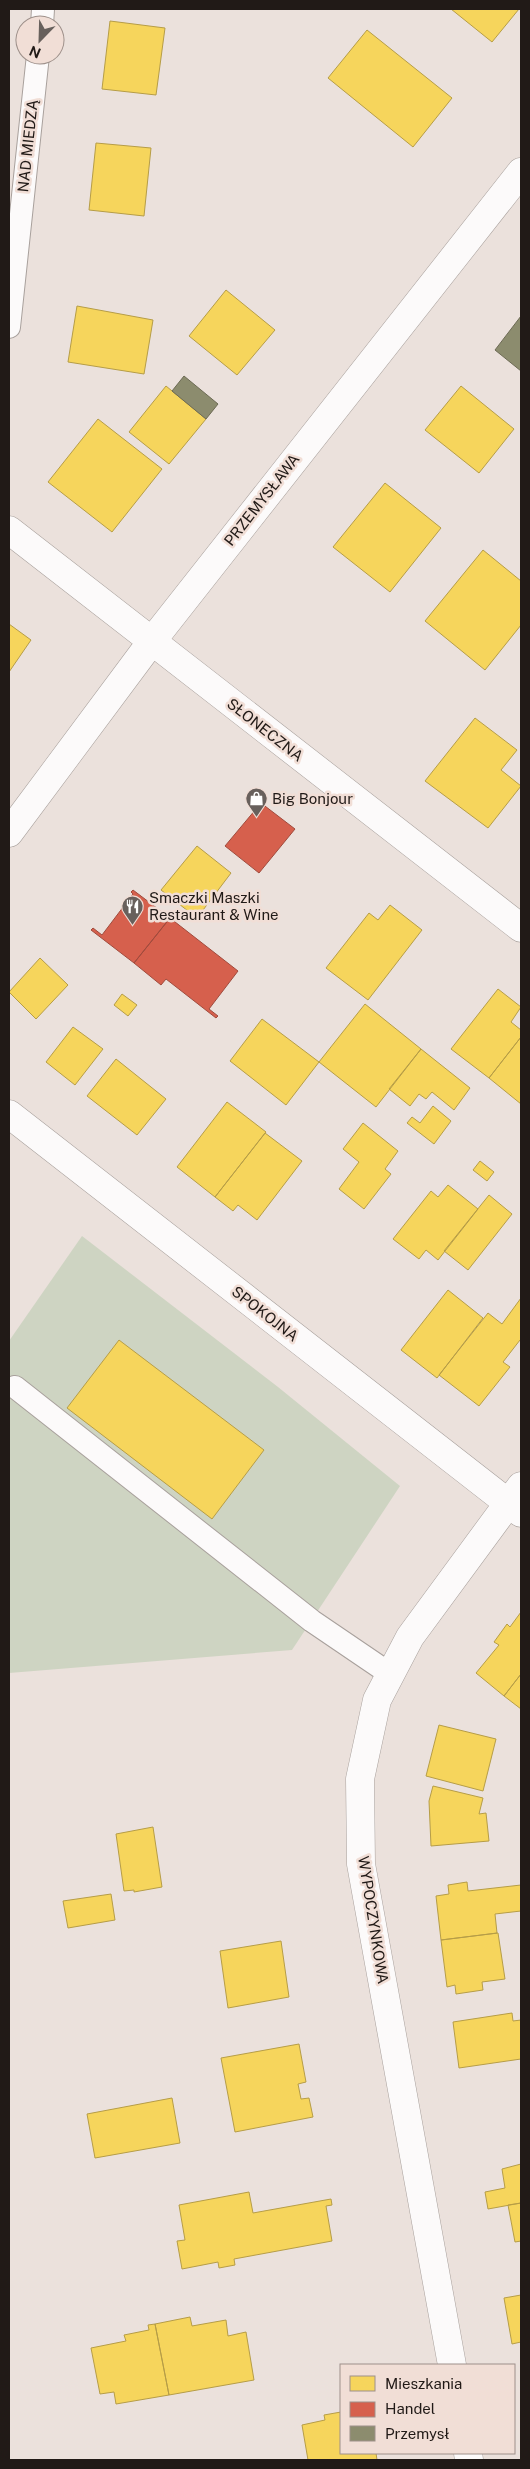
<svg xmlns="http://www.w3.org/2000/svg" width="530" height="2469" font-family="'Public Sans',sans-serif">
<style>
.green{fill:#ced4c2}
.homes{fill:#f6d55c;stroke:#b69d47}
.shops{fill:#d6604d;stroke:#a04b3d}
.industry{fill:#8c8c6e;stroke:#6c6a54}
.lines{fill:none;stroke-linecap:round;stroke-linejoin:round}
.service-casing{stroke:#a8a09c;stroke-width:24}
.minor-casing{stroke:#a8a09c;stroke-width:29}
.service{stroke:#fcfafa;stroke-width:22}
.minor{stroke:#fcfafa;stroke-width:28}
.labels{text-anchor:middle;stroke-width:5;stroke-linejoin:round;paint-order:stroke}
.street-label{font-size:15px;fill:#211a17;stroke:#f1ded6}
.poi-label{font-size:15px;fill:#211a17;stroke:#f1ded6;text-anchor:start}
</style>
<rect width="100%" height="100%" fill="#ebe1dc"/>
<path class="green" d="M82 1236 278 1387 400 1486 292 1650 9 1673V1341Z"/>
<path class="homes" d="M451 9H519L492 42Z
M110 21 165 28 156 95 102 89Z
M367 30 452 98 413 147 328 78Z
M96 143 151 148 144 216 89 210Z
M226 290 275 330 237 375 189 336Z
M77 306 153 320 144 374 68 362Z
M166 386 206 419 169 464 129 432Z
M461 386 514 429 479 473 425 430Z
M98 419 162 469 112 532 48 482Z
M385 483 441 528 390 592 333 547Z
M483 550 521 581V625L485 670 425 621Z
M9 624 31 640 9 672Z
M475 718 517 750 501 770 521 786 488 828 425 781Z
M197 846 231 873 197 918 161 890Z
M390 905 422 930 368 1000 326 968 369 913 378 920Z
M40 958 68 985 36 1019 9 992Z
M498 989 521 1007 511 1022 521 1030V1037L489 1078 451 1049Z
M122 994 137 1005 128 1016 114 1005Z
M365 1004 421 1049 376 1107 319 1062Z
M262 1019 319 1062 286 1105 230 1061Z
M73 1027 103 1049 75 1085 46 1062Z
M521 1037V1104L489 1078Z
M421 1049 470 1088 454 1110 432 1092 426 1099 419 1094 410 1106 389 1089Z
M116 1059 166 1099 137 1135 87 1096Z
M227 1102 266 1132 215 1197 177 1167Z
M433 1106 451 1121 434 1144 407 1123 412 1117 420 1123Z
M363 1123 398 1151 385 1169 391 1174 364 1209 339 1189 359 1162 343 1149Z
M265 1133 302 1161 257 1220 238 1205 233 1211 215 1197Z
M480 1161 494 1172 487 1181 473 1170Z
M448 1185 478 1209 438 1260 426 1250 419 1259 393 1239 431 1191 438 1197Z
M489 1195 512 1214 468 1270 444 1251Z
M448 1290 483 1318 437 1378 401 1350Z
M521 1298V1341L520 1340 503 1362 510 1367 479 1406 439 1375 488 1313 502 1324Z
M119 1340 264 1450 212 1519 67 1408Z
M521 1612V1674L504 1696 476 1673 499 1645 494 1642 507 1624 510 1627Z
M521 1674V1709L504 1696Z
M439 1725 496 1739 483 1791 426 1776Z
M433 1786 483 1798 479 1814 486 1813 489 1841 431 1846 429 1801Z
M153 1827 162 1887 134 1892V1890L124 1891 116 1834Z
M467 1882 468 1891 521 1885V1911L495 1914 497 1933 441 1940 436 1896 449 1894 448 1885Z
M111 1894 115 1920 68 1928 63 1901Z
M498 1933 505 1979 482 1982 483 1990 456 1994 455 1985 447 1987 441 1940Z
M281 1941 289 1997 228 2008 220 1951Z
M512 2013 513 2021 521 2020V2059L459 2068 453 2022Z
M299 2044 306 2082 298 2084 301 2099 309 2098 313 2117 235 2132 221 2058Z
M172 2098 180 2143 95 2158 87 2114Z
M521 2164V2203L488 2209 485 2192 505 2188 502 2169Z
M249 2192 253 2213 331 2199 332 2205 326 2206 332 2241 234 2259 235 2265 219 2268 218 2262 182 2269 177 2241 185 2240 179 2205Z
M521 2203V2241L515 2242 508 2205Z
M521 2295V2342L512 2344 504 2298Z
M190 2317 192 2326 226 2320 228 2336 246 2332 254 2380 169 2395 155 2324Z
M155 2324 169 2395 116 2404 114 2392 100 2394 91 2348 126 2341 124 2335 149 2330 148 2325Z
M341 2412V2453H376L377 2460H308L302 2425 325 2420 324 2415Z"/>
<path class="shops" d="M261 803 295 829 259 873 225 846Z
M133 890 170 918 134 963 91 930 93 928 102 935 133 894 131 892Z
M170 918 238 971 209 1009 218 1016 216 1018 166 979 161 985 134 963Z"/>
<path class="industry" d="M521 316V371L495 350Z
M184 376 218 404 206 419 172 391Z"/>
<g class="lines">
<defs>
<path id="service" d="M42 25 43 9
M9 327 38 55
M15 1387 312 1621 390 1674"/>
<path id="minor" d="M9 530 521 928
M9 833 152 641 521 172
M9 1114 521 1513
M452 2365 361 1864 360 1779 377 1700 410 1637 521 1486
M468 2453 469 2460"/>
</defs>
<use href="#service" class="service-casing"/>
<use href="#minor" class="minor-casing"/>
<use href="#service" class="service"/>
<use href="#minor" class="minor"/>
</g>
<defs>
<symbol id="shop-pin" viewBox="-11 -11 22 30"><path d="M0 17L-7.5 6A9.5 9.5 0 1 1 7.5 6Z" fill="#68605c" stroke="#f1ded6"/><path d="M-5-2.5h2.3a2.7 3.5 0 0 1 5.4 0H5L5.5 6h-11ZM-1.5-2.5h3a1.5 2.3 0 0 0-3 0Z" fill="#fff"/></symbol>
<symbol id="restaurant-pin" viewBox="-11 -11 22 30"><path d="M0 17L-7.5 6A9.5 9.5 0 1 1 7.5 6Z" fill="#68605c" stroke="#f1ded6"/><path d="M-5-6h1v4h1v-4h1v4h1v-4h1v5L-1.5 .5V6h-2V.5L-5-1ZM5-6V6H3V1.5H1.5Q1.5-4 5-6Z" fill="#fff"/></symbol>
</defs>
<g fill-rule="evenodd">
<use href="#shop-pin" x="244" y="786" width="25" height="34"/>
<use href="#restaurant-pin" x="120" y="894" width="25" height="34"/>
</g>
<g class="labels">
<g class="street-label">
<text transform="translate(28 146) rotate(-84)" y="5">NAD MIEDZĄ</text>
<text transform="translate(262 500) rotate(-52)" y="5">PRZEMYSŁAWA</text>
<text transform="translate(265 730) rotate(38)" y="5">SŁONECZNA</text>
<text transform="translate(265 1314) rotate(38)" y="5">SPOKOJNA</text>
<text transform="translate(373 1920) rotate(81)" y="5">WYPOCZYNKOWA</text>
</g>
<g class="poi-label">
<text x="272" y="804">Big Bonjour</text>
<text x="149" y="903">Smaczki Maszki<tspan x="149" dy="17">Restaurant &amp; Wine</tspan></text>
</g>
</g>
<rect width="530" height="2469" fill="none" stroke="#211a17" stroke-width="20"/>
<rect x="340" y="2364" width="175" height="90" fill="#f1ded6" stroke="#9e908a"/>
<rect x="350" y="2376" width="25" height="15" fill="#f6d55c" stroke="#9e908a"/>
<text x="385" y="2389" font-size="15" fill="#211a17">Mieszkania</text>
<rect x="350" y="2402" width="25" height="15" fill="#d6604d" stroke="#9e908a"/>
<text x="385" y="2414" font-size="15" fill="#211a17">Handel</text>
<rect x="350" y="2426" width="25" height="15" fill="#8c8c6e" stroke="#9e908a"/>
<text x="385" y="2439" font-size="15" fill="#211a17">Przemysł</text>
<g transform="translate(40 40) rotate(203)"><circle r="24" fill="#f1ded6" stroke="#9e908a"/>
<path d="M0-4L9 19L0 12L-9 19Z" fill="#68605c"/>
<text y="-8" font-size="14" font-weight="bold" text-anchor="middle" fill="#211a17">N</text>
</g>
</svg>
